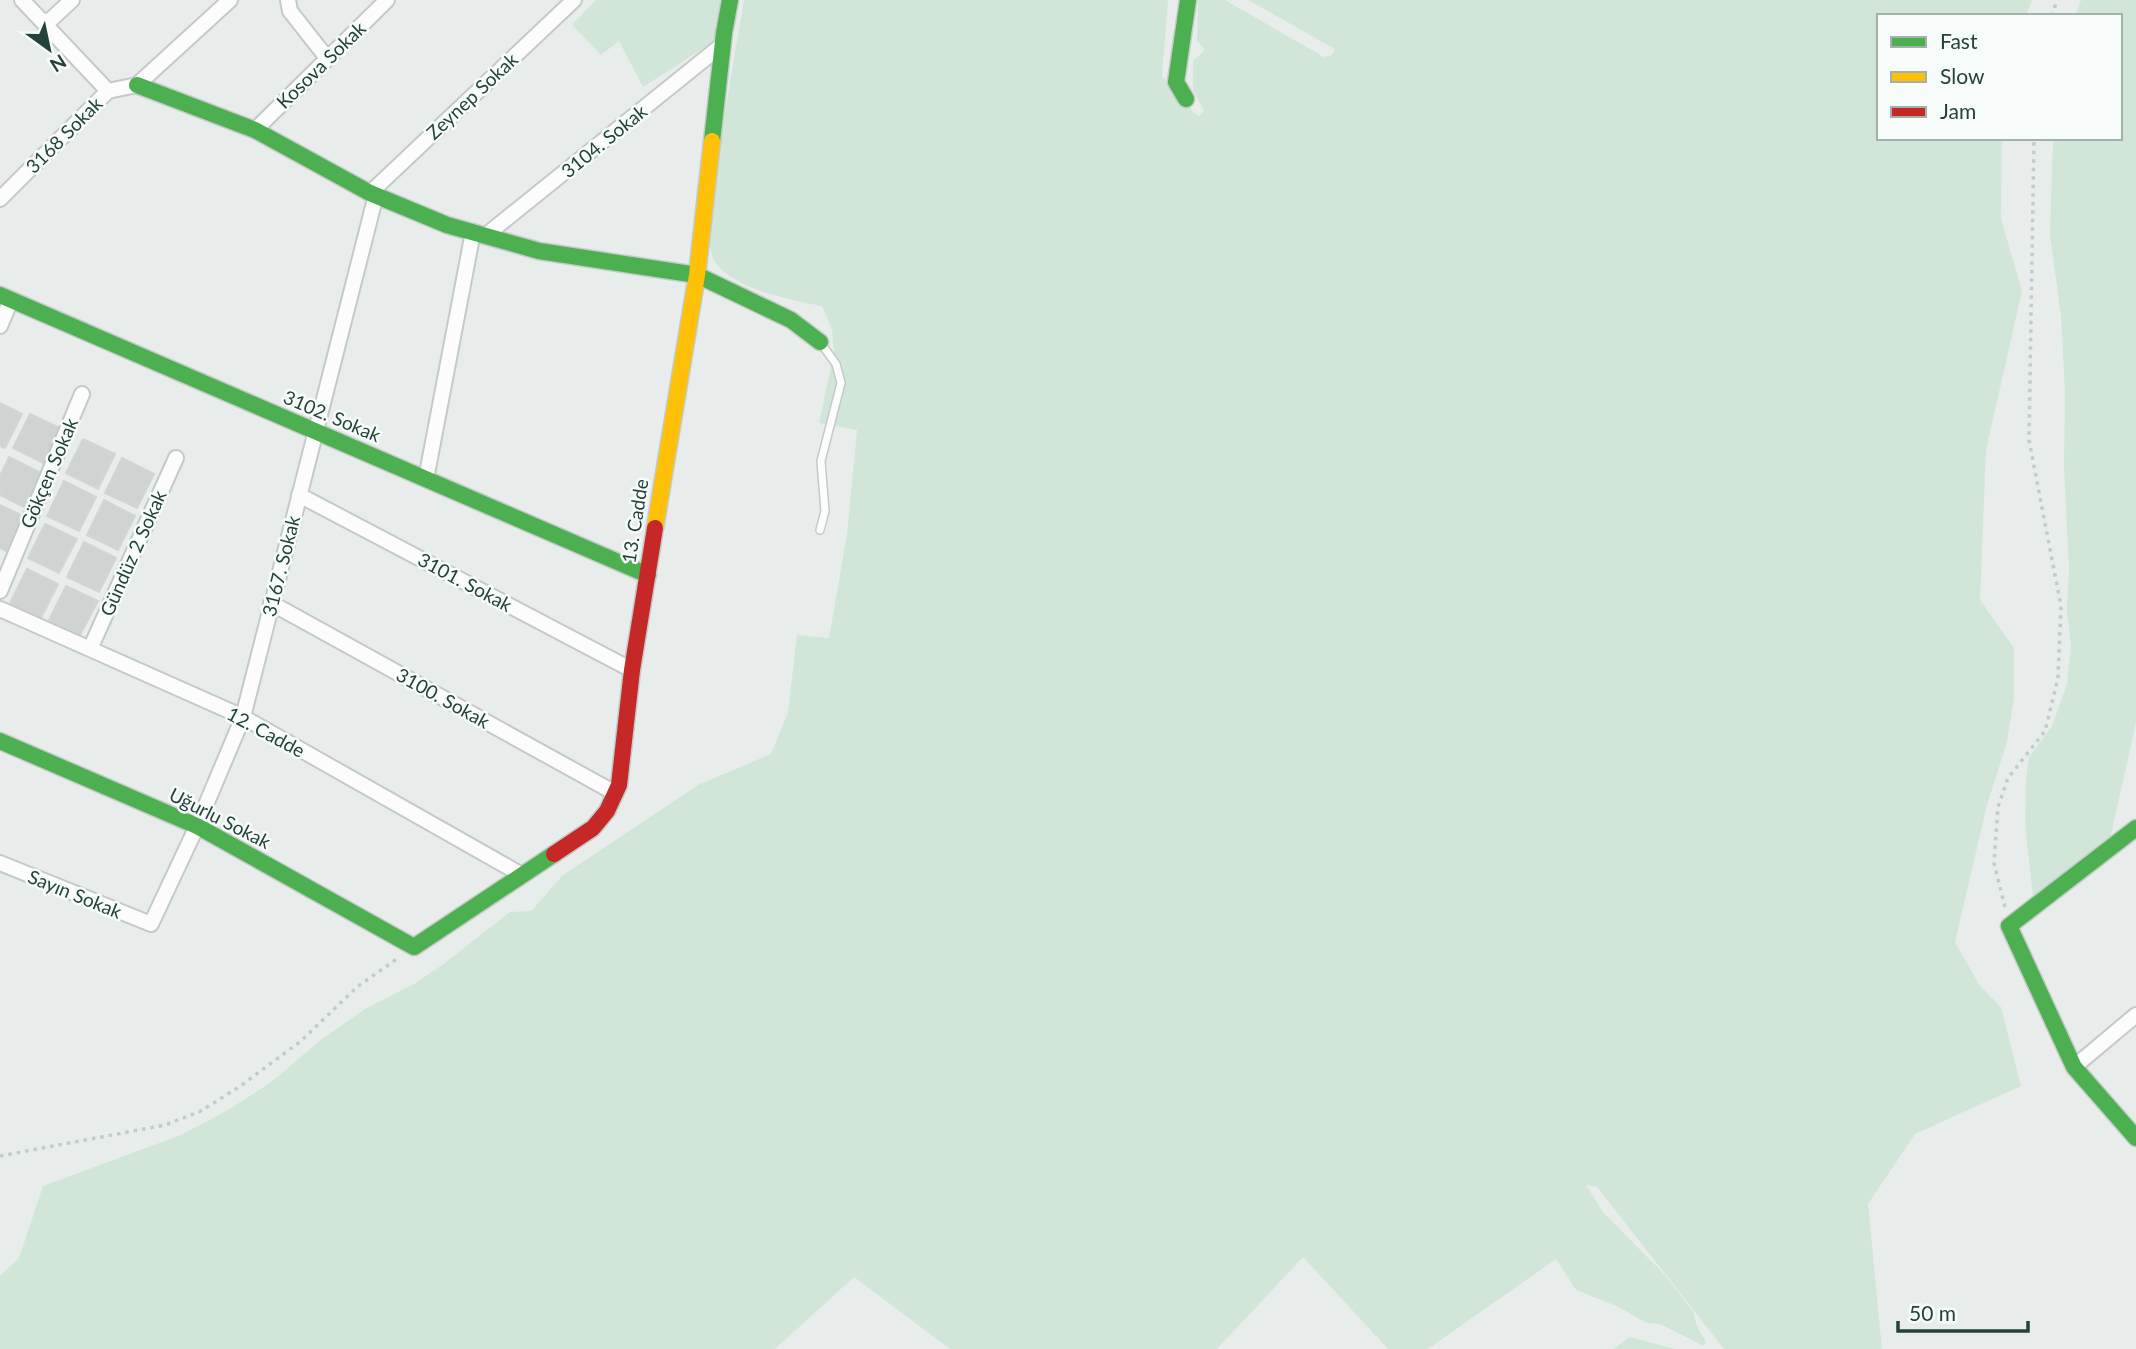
<svg xmlns="http://www.w3.org/2000/svg" width="2136" height="1349" font-family="Lato,sans-serif">
<style>
.green{fill:#d1e6d8}
.building{fill:#cfd4d2;stroke:#d1d6d4;stroke-width:2}
.lines{fill:none;stroke-linecap:round;stroke-linejoin:round}
.lane-casing{stroke:#c5cac8;stroke-width:10}
.street-casing{stroke:#c5cac8;stroke-width:18}
.fast-casing{stroke:#c3cbc8;stroke-width:19}
.slow-casing{stroke:#c3cbc8;stroke-width:19}
.jam-casing{stroke:#c3cbc8;stroke-width:19}
.path{stroke:#c3ccca;stroke-width:3.5;stroke-dasharray:3.5 5;stroke-linecap:butt}
.lane{stroke:#fcfcfc;stroke-width:7}
.street{stroke:#fcfcfc;stroke-width:14}
.fast{stroke:#4caf50;stroke-width:16}
.slow{stroke:#ffc107;stroke-width:16}
.jam{stroke:#c62828;stroke-width:16}
.labels{text-anchor:middle;stroke-width:5;stroke-linejoin:round;paint-order:stroke}
.street-label{font-size:19px;fill:#24423a;stroke:#f7fbf9}
</style>
<rect width="100%" height="100%" fill="#e8edeb"/>
<path class="green" d="M596 0H728L721 37 643 87 619 41 601 55 572 25Z
M744 0H1168L1162 76 1193 112 1199 116 1204 111 1193 90V61L1205 50 1197 41 1198 0H1225L1324 57 1332 55 1335 49 1248 0H2032L2026 16H1879V138H2002L2001 219 2022 291 1986 450 1980 600 2014 648V697L2007 742 1987 805 1955 942 1980 986 2001 1007 2021 1086 1915 1134 1868 1204 1882 1349H1724L1597 1187 1586 1185 1603 1212 1663 1273 1693 1311 1697 1326 1706 1342 1705 1345H1702L1660 1324 1646 1323 1619 1307 1576 1290 1556 1259 1428 1349H1388L1303 1257 1217 1349H950L854 1277 775 1349H0V1276L19 1258 43 1186 181 1135 228 1110 270 1083 322 1039 365 1009 414 984 442 965 510 912 531 911 563 875 698 785 771 754 788 712 797 635 829 638 847 534 857 430 819 423 834 353 832 329 822 306C790 300 728 288 713 258 706 242 711 222 713 205 719 136 733 68 744 0Z
M2081 0H2136V723L2110 839 2033 898 2025 823 2026 779 2029 757 2052 726 2067 684 2071 644 2067 611 2069 569 2064 465 2065 394 2061 317 2050 234 2053 138H2120V16H2075Z
M1630 1337 1675 1349H1613Z"/>
<path class="building" d="M0 403 22 414 5 448 0 446Z
M30 414 62 429 45 464 13 448Z
M83 439 115 454 98 489 66 473Z
M9 457 41 473 24 507 0 495V476Z
M122 458 154 474 137 508 105 493Z
M64 481 96 497 79 531 47 516Z
M104 500 135 516 118 550 87 535Z
M0 505 23 516 6 551 0 548Z
M45 524 77 539 59 573 28 558Z
M84 542 116 558 99 592 67 577Z
M27 569 58 584 41 618 10 603Z
M66 586 98 601 80 635 49 620Z"/>
<g class="lines">
<defs>
<path id="lane" d="M820 342 836 364 841 383 821 461 825 511 820 530"/>
<path id="street" d="M22 0 108 91
M288 0 290 11 327 58
M45 25 72 0
M255 130 387 0
M370 193 574 0
M0 199 108 91 137 85 230 0
M485 236 722 45
M0 326 11 300
M426 479 473 232
M299 495 632 670
M0 591 82 394
M271 603 615 793
M0 609 243 717 522 875
M90 649 176 458
M0 863 151 924 197 826 243 717 376 195
M2074 1067 2136 1015"/>
<path id="fast" d="M137 85 255 130 370 193 447 225 539 251 697 275 791 320 820 342
M1186 99 1176 82 1188 0
M712 141 724 33 730 0
M0 295 648 575
M0 741 197 826 414 947 554 854
M2136 828 2009 926 2074 1067 2136 1138"/>
<path id="slow" d="M655 528 697 275 712 141"/>
<path id="jam" d="M554 854 593 828 607 811 619 785 632 670 655 528"/>
</defs>
<use href="#lane" class="lane-casing"/>
<use href="#street" class="street-casing"/>
<use href="#fast" class="fast-casing"/>
<use href="#slow" class="slow-casing"/>
<use href="#jam" class="jam-casing"/>
<path class="path" d="M2052 16 2057 0
M2005 907 1994 863 1998 807 2008 778 2045 731 2058 678 2061 606 2029 440 2034 138
M0 1156 165 1125 199 1112 239 1087 301 1041 357 987 398 958"/>
<use href="#lane" class="lane"/>
<use href="#street" class="street"/>
<use href="#fast" class="fast"/>
<use href="#slow" class="slow"/>
<use href="#jam" class="jam"/>
</g>
<g class="labels">
<g class="street-label">
<text transform="translate(321 65) rotate(-44)" y="7">Kosova Sokak</text>
<text transform="translate(472 96) rotate(-43)" y="7">Zeynep Sokak</text>
<text transform="translate(64 135) rotate(-45)" y="7">3168 Sokak</text>
<text transform="translate(604 141) rotate(-39)" y="7">3104. Sokak</text>
<text transform="translate(332 416) rotate(23)" y="7">3102. Sokak</text>
<text transform="translate(49 473) rotate(-67)" y="7">Gökçen Sokak</text>
<text transform="translate(635 521) rotate(-81)" y="7">13. Cadde</text>
<text transform="translate(133 553) rotate(-66)" y="7">Gündüz 2 Sokak</text>
<text transform="translate(281 566) rotate(-76)" y="7">3167. Sokak</text>
<text transform="translate(465 582) rotate(28)" y="7">3101. Sokak</text>
<text transform="translate(443 698) rotate(29)" y="7">3100. Sokak</text>
<text transform="translate(266 732) rotate(28)" y="7">12. Cadde</text>
<text transform="translate(220 818) rotate(27)" y="7">Uğurlu Sokak</text>
<text transform="translate(75 894) rotate(22)" y="7">Sayın Sokak</text>
</g>
</g>
<rect x="1877" y="14" width="245" height="126" fill="#f7fbf9" stroke="#a3b1ad" stroke-width="2"/>
<rect x="1891" y="37" width="35" height="10" fill="#4caf50" stroke="#a3b1ad" stroke-width="2"/>
<text x="1940" y="49" font-size="21" fill="#24423a">Fast</text>
<rect x="1891" y="72" width="35" height="10" fill="#ffc107" stroke="#a3b1ad" stroke-width="2"/>
<text x="1940" y="84" font-size="21" fill="#24423a">Slow</text>
<rect x="1891" y="107" width="35" height="10" fill="#c62828" stroke="#a3b1ad" stroke-width="2"/>
<text x="1940" y="119" font-size="21" fill="#24423a">Jam</text>
<g transform="translate(49 49) rotate(147)" stroke="#f7fbf9" stroke-width="5" paint-order="stroke">
<path d="M0-5L12 26L0 18L-12 26Z" fill="#24423a"/>
<text y="-10" font-size="19" font-weight="bold" text-anchor="middle" fill="#24423a">N</text>
</g>
<path d="M1898 1321v10h130v-10" fill="none" stroke="#24423a" stroke-width="3.5"/>
<text x="1909" y="1321" font-size="21" fill="#24423a" stroke="#f7fbf9" stroke-width="5" paint-order="stroke">50 m</text>
</svg>
